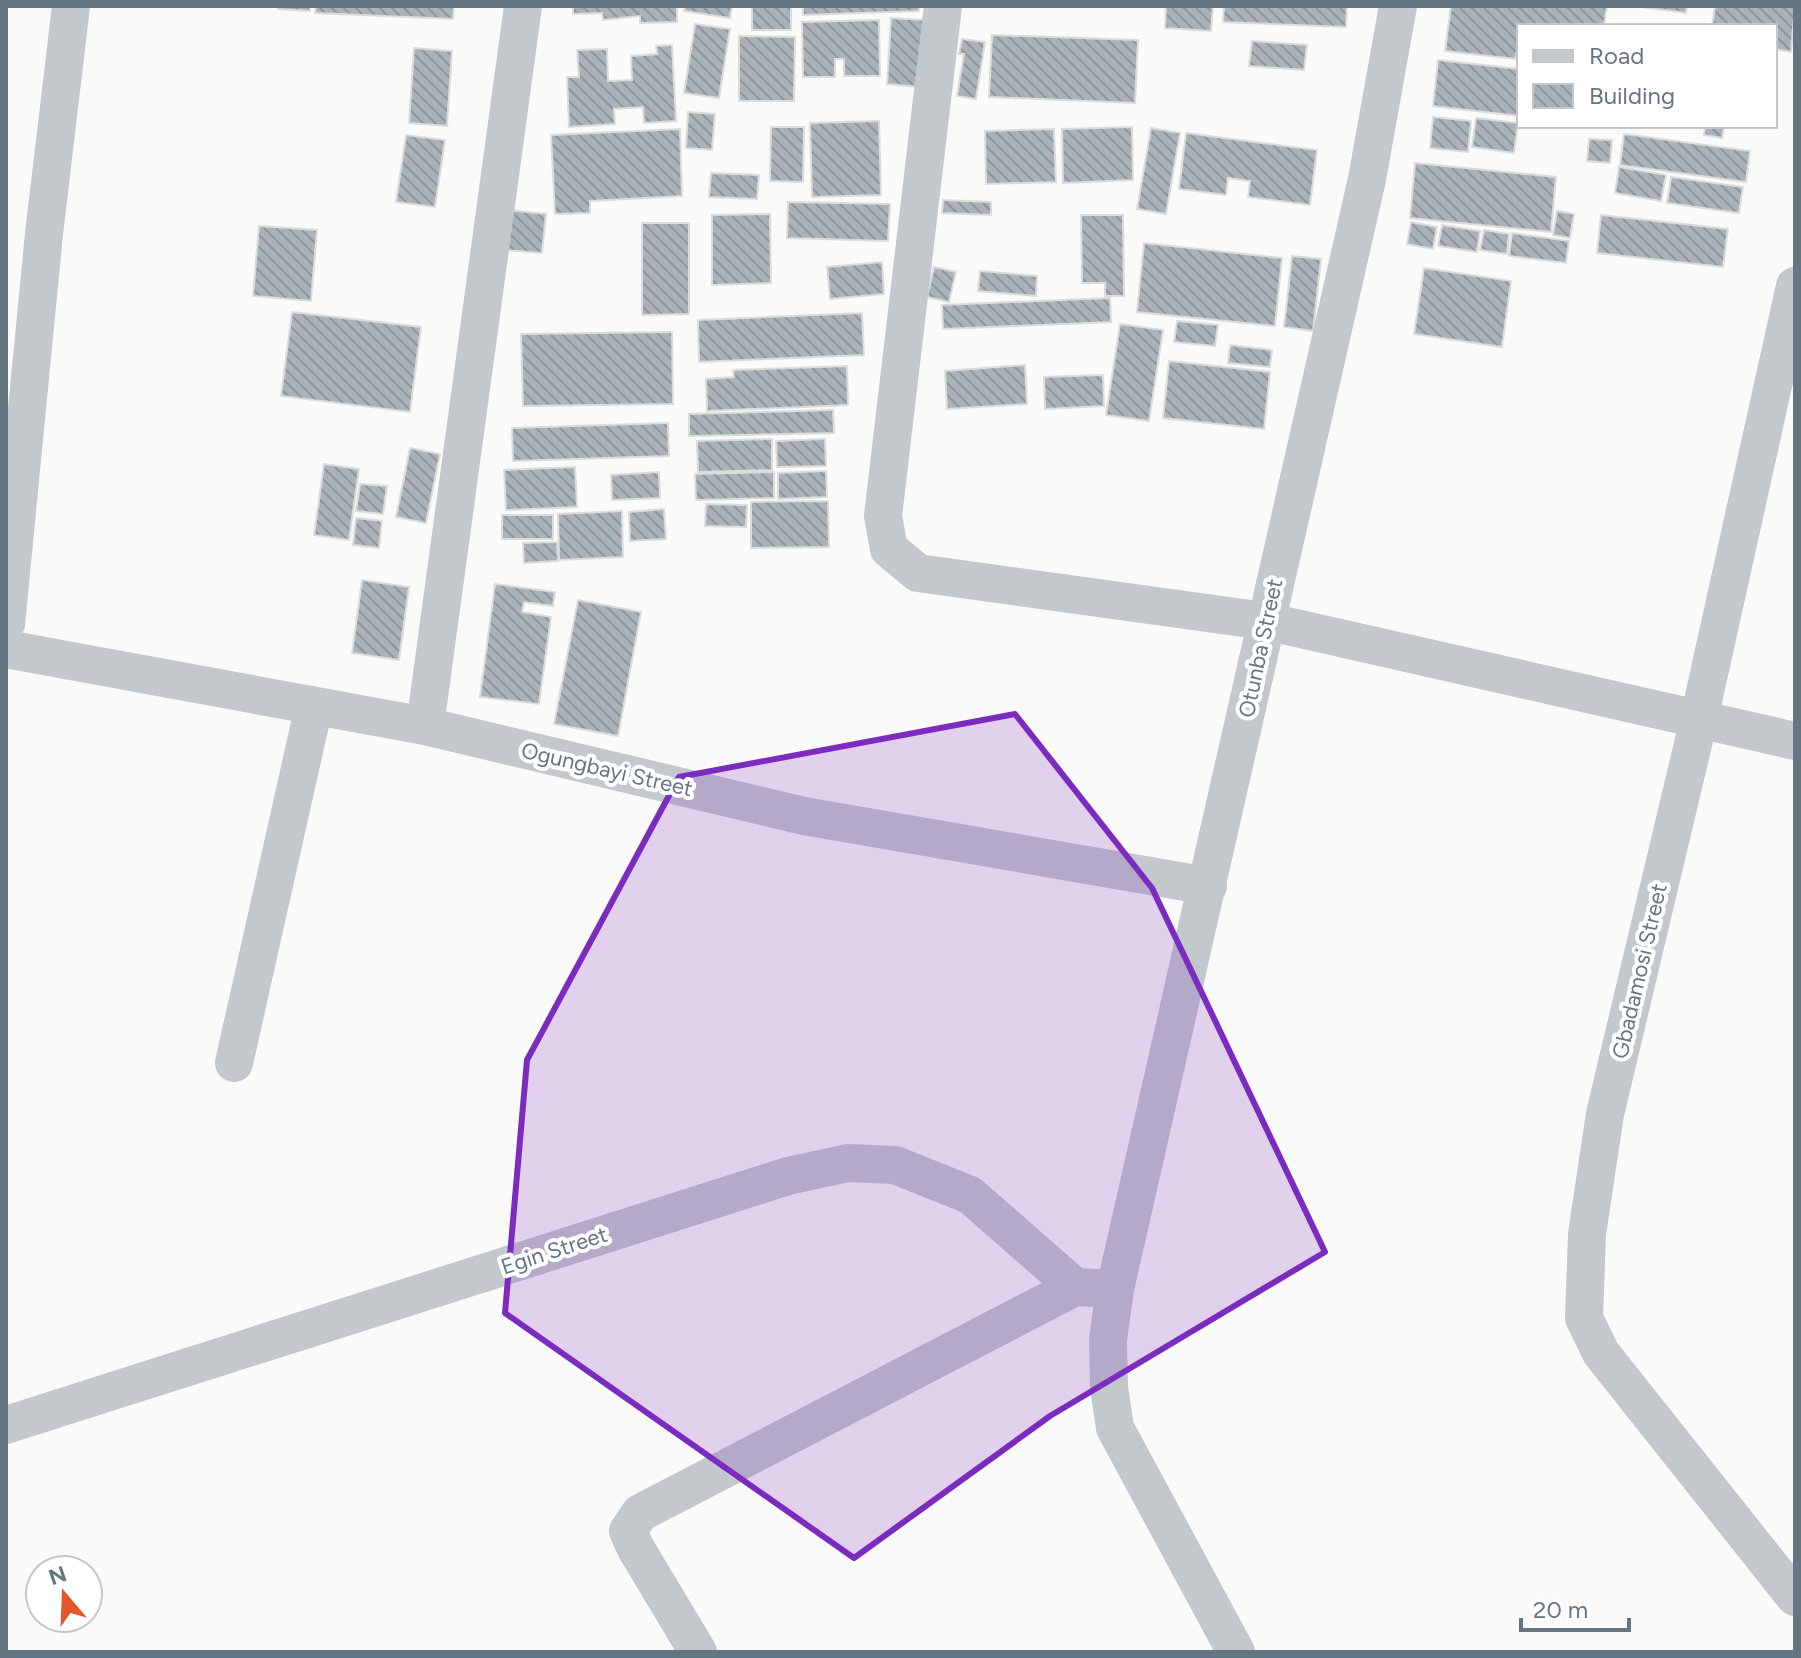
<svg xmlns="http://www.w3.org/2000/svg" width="1801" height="1658" font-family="Figtree,sans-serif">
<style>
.building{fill:url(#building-back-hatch);stroke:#dcdcda;stroke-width:2}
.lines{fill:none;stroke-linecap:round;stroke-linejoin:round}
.minor{stroke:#c3c8cc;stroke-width:38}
.marked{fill:#7b2cbf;fill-opacity:0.2;stroke:#7b2cbf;stroke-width:6;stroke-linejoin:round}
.labels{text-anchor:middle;stroke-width:8;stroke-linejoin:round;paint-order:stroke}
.street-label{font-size:22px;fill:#657683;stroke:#fff}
</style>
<defs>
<pattern id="building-back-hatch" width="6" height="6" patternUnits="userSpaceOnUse" patternTransform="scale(2)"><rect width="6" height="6" fill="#aab3b9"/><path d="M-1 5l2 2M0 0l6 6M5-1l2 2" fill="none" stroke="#8e969c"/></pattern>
</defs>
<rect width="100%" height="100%" fill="#fafaf8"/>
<path class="building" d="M279 6H310V11L278 9Z
M316 6H454L453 19 315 13Z
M573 6H677V22L640 23V16L603 20 602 13 573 14Z
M685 6H732L730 18 684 11Z
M752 6H791V30H752Z
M803 6H919V11L803 15Z
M1166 6H1213L1211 31 1165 28Z
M1224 6H1347L1346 27 1223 22Z
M1451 6H1607L1604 26H1519L1516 59 1445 51Z
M1634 6H1687L1686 13Z
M1715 6H1795L1791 52 1775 49V26H1712Z
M891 18 924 20 919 87 887 84Z
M879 20 880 76H844V59H835V77H803L802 22Z
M695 24 730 29 719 98 684 93Z
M992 35 1138 40 1135 103 989 97Z
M739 36 795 37 794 101H739Z
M962 39 985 42 976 99 957 96 964 54H959Z
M1252 41 1307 45 1304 70 1249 66Z
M672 45 676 121 644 123 643 107 614 109 615 124 569 127 567 77H579L577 50 607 49 608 81 632 80 631 56 657 54 656 46Z
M414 48 452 51 447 126 409 123Z
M1438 60 1519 69V116L1433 106Z
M688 112 715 114 712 150 686 148Z
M1433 117 1471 121 1468 152 1430 148Z
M1476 118 1518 123 1514 153 1472 147Z
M879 121 881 195 812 197 810 123Z
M1705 126H1724L1722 138 1704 135Z
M771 127H804L803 182 770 181Z
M1132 127 1133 180 1063 183 1062 129Z
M1151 128 1180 133 1166 214 1137 209Z
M680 129 682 196 590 201V213L555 214 551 135Z
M1054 129 1056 182 986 184 985 131Z
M1186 133 1317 150 1310 205 1248 197 1250 181 1228 178 1226 195 1179 189Z
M1624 134 1750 151 1746 182 1620 165Z
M406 135 445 140 435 207 396 202Z
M1589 139 1612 140 1610 163 1587 161Z
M1415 163 1556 177 1551 232 1410 218Z
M1619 167 1666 175 1661 201 1615 193Z
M711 173 759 175 757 199 709 197Z
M1671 177 1743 187 1739 213 1667 203Z
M943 200 991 202V215L942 213Z
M788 202 890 204 888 241 787 238Z
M508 210 546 214 542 253 504 250Z
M1557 211 1574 214 1570 238 1553 235Z
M770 214 771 283 712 285V215Z
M1081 215H1123L1124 296H1105V283H1082Z
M1601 215 1728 229 1723 267 1597 253Z
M1411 222 1437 227 1433 249 1407 244Z
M642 223H689V314L642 315Z
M1442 225 1480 231 1477 252 1438 246Z
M259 226 317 230 311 301 253 296Z
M1484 230 1509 234 1507 254 1480 250Z
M1512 233 1569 241 1566 263 1509 256Z
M1144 243 1282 258 1275 326 1137 312Z
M1292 256 1321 259 1313 331 1284 327Z
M882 262 884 294 830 299 827 267Z
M934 267 956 272 949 302 927 297Z
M1424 268 1511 281 1502 347 1414 334Z
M980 271 1037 276 1036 296 978 291Z
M1110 298 1111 322 943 329 942 305Z
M292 312 421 327 410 412 281 396Z
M862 313 864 355 699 362 698 320Z
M1177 321 1218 325 1215 346 1174 342Z
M1120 324 1163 330 1149 421 1106 415Z
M672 332 673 404 523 406 521 334Z
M1230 345 1272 350 1270 367 1228 363Z
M1169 361 1270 372 1264 429 1163 418Z
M1025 365 1027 404 947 409 945 371Z
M847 366 848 405 707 411 706 379 734 377 733 370Z
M1103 375 1104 406 1045 409 1044 377Z
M833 410 834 433 689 436V414Z
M668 423 669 456 513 461 512 428Z
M772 439V470L698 472 697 441Z
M825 439 826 466 777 467 776 441Z
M410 448 440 454 426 523 396 517Z
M324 464 359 469 349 540 314 535Z
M575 467 577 507 506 510 504 470Z
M826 471 827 497 778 499V473Z
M659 472 660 498 612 500 611 475Z
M774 472V498L696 500 695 474Z
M360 484 387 486 383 514 356 511Z
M828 501 829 547 751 548V502Z
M706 504 747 505 746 527 705 526Z
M664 509 666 539 630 541 629 512Z
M622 511 623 557 559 560 558 514Z
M502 515H553V539H502Z
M356 518 382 521 379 548 353 545Z
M557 542 558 561 524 563 523 543Z
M362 580 409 587 399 660 352 653Z
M495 584 555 592 553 606 524 602 522 612 551 617 539 704 480 697Z
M578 600 641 612 618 736 554 724Z"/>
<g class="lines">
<path class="minor" d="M943 6 883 516 889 549 918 573 1265 621 1795 741
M1795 286 1699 719 1605 1114 1587 1234 1584 1318 1601 1353 1795 1597
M6 624 44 234 71 6
M6 649 425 726 804 816 1208 886
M425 726 523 6
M234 1063 314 706
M1115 1289 1367 179 1398 6
M6 1425 788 1176 848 1163 895 1165 970 1195 1075 1287
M698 1652 635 1547 628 1531 640 1513 1075 1287 1115 1289 1108 1340 1109 1387 1115 1428 1236 1652"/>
</g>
<path class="marked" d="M1015 714 1152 888 1325 1252 1050 1416 854 1558 505 1313 527 1060 679 777Z"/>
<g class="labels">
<g class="street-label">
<text transform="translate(1260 648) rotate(-78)" y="8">Otunba Street</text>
<text transform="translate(607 769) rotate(13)" y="8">Ogungbayi Street</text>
<text transform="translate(1639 971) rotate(-77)" y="8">Gbadamosi Street</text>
<text transform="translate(554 1250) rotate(-18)" y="8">Egin Street</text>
</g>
</g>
<rect width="1801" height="1658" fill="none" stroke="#657683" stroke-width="16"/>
<rect x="1517" y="24" width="260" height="104" fill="#ffffff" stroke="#c1c8cd" stroke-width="2"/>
<rect x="1533" y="50" width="40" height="12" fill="#c3c8cc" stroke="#c1c8cd" stroke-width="2"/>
<text x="1589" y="64" font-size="24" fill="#657683">Road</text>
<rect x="1533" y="84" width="40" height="24" fill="url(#building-back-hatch)" stroke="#c1c8cd" stroke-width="2"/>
<text x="1589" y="104" font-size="24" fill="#657683">Building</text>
<g transform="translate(64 1594) rotate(341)"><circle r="38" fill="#ffffff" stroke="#c1c8cd" stroke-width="2"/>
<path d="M0-6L14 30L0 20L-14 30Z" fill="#e4572e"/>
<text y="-12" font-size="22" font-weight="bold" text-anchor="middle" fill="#657683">N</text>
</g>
<path d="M1521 1618v12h108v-12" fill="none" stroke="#657683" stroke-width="4"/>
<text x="1533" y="1618" font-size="24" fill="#657683" stroke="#ffffff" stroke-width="6" paint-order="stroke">20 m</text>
</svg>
